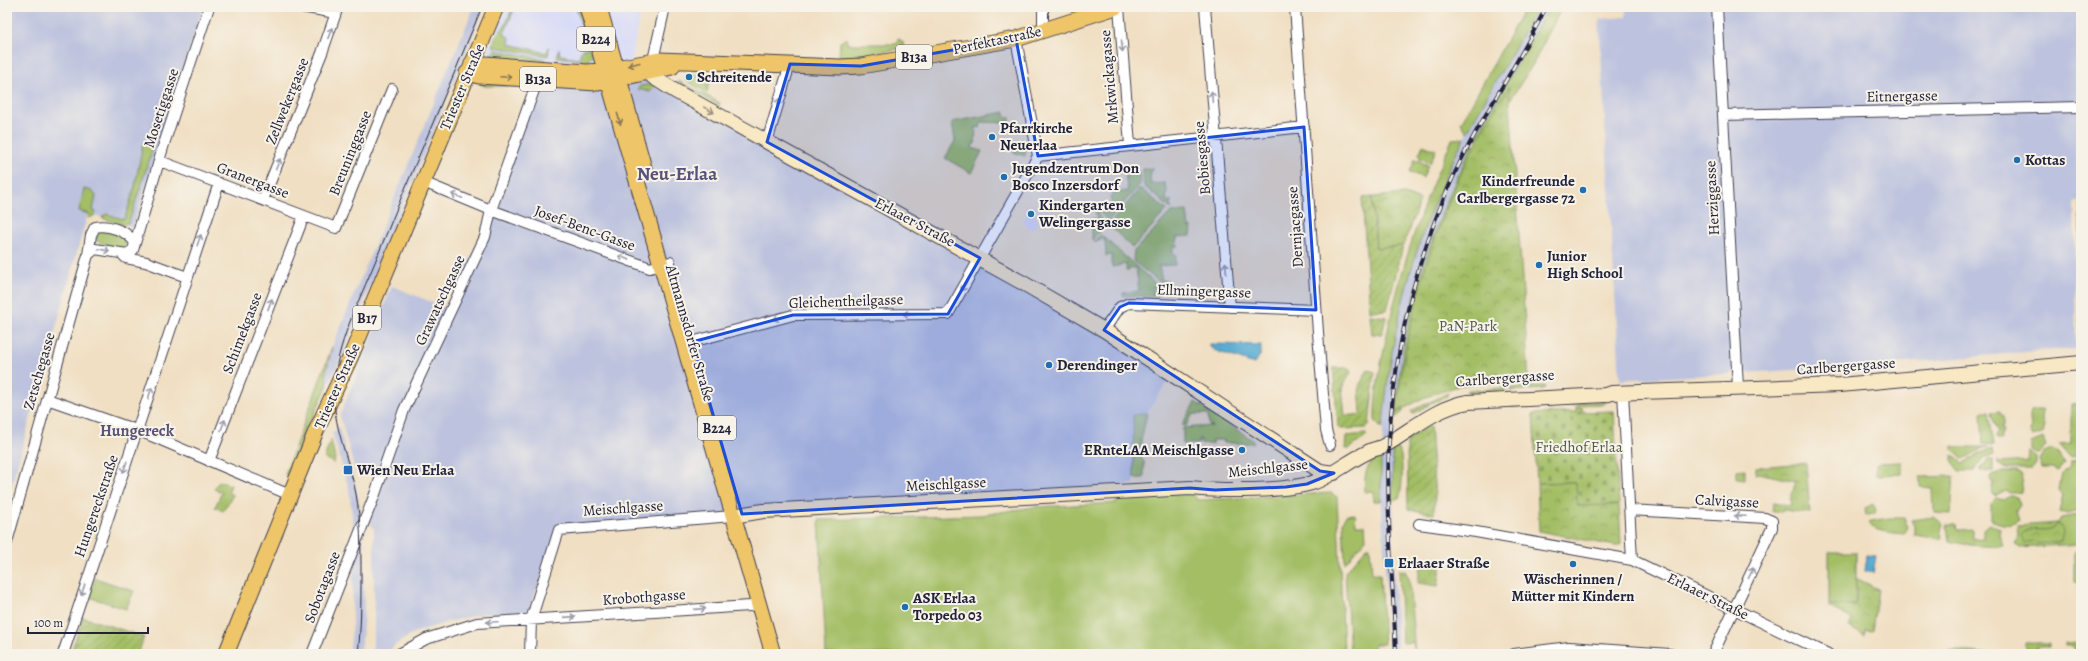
<svg xmlns="http://www.w3.org/2000/svg" width="2088" height="661" font-family="Alegreya,serif">
<style>
.built{fill:#d4d8f9}
.industrial{fill:#bdc3de}
.grass{fill:#a3be65;stroke:#627050}
.cemetery{fill:url(#cemetery-stones);stroke:#627050}
.park{fill:url(#park-crowns);stroke:#627050}
.garden{fill:url(#garden-furrows);stroke:#627050}
.water{fill:#57aad2;stroke:#3c6686}
.lines{fill:none;stroke-linecap:round;stroke-linejoin:round}
.street-casing{stroke:#413e4f;stroke-width:12}
.secondary-casing{stroke:#413e4f;stroke-width:16}
.primary-casing{stroke:#413e4f;stroke-width:17}
.street{stroke:#fff;stroke-width:10}
.secondary{stroke:#f8e8c3;stroke-width:14}
.primary{stroke:#eec569;stroke-width:15}
.tram{stroke:#22223b;stroke-width:1}
.rail-casing{stroke:#22223b;stroke-width:4}
.rail{stroke:#f7f3e8;stroke-width:2.5;stroke-dasharray:8;stroke-linecap:butt}
.oneway{stroke:#9c9ca7}
.oneway2{stroke:#887452}
.oneway3{stroke:#988f86}
.marked{fill:#1d4ed8;fill-opacity:0.2;stroke:#1d4ed8;stroke-width:3;stroke-linejoin:round}
.poi-dot{fill:#1f6fb2;stroke:#f7f3e8;stroke-width:1.5}
.labels{text-anchor:middle;stroke-width:4;stroke-linejoin:round;paint-order:stroke}
.shield{fill:#f7f3e8;stroke:#62616f;stroke-width:1}
.shield-label{font-size:14px;font-weight:bold;fill:#22223b}
.street-label{font-size:15px;fill:#22223b;stroke:#f7f3e8}
.poi-label{font-size:15px;font-weight:bold;fill:#22223b;stroke:#f7f3e8;text-anchor:start}
.park-label{font-size:15px;fill:#4f594a;stroke:#f7f3e8}
.neighbourhood-label{font-size:16px;font-weight:bold;fill:#58527a;stroke:#f7f3e8}
.district-label{font-size:19px;font-weight:bold;fill:#58527a;stroke:#f7f3e8}
</style>
<defs>
<pattern id="cemetery-stones" width="16" height="16" patternUnits="userSpaceOnUse"><rect width="16" height="16" fill="#a3be65"/><path d="M2 7V4a2 2 0 0 1 4 0v3zM10 15v-3a2 2 0 0 1 4 0v3z" fill="#849a54"/></pattern>
<pattern id="park-crowns" width="20" height="18" patternUnits="userSpaceOnUse"><rect width="20" height="18" fill="#a3be65"/><path d="M2 6a3 3 0 1 1 6 0M12 15a3 3 0 1 1 6 0" fill="none" stroke="#849a54"/></pattern>
<pattern id="garden-furrows" width="10" height="10" patternUnits="userSpaceOnUse"><rect width="10" height="10" fill="#a3be65"/><path d="M-1 1l2-2M0 10L10 0M9 11l2-2" fill="none" stroke="#849a54"/></pattern>
</defs>
<rect width="100%" height="100%" fill="#f7f3e8"/>
<filter id="ink" filterUnits="userSpaceOnUse"><feTurbulence type="fractalNoise" baseFrequency=".025" numOctaves="2"/><feDisplacementMap in="SourceGraphic" scale="8" xChannelSelector="R" yChannelSelector="G"/><feConvolveMatrix kernelMatrix="1 2 1 2 8 2 1 2 1" color-interpolation-filters="sRGB"/></filter>
<filter id="wash" filterUnits="userSpaceOnUse"><feTurbulence type="fractalNoise" baseFrequency=".012" numOctaves="4" result="noise"/><feDisplacementMap in="SourceGraphic" scale="16" xChannelSelector="R" yChannelSelector="G"/><feGaussianBlur stdDeviation="0.9" result="paint"/><feColorMatrix in="noise" values="0 0 0 0 0 0 0 0 0 0 0 0 0 0 0 0 0 1.4 0 .05"/><feComposite in="paint" operator="in"/></filter>
<g filter="url(#wash)">
<rect width="100%" height="100%" fill="#f0dfc2"/>
<path class="built" d="M506 7H642L633 51 630 77 480 72Z
M1044 198H1054L1055 209 1035 210 1036 227 1027 228 1026 224 1023 223V219L1026 218 1025 208 1044 207Z"/>
<path class="industrial" d="M7 7H203L133 227 88 213 7 502Z
M474 7H484L339 363 327 387 326 373 332 347Z
M1538 7H1549L1523 57 1479 132 1450 191 1425 260 1409 319 1396 396 1392 457 1394 534 1392 538 1398 654H1389L1380 468 1387 387 1397 319 1409 273 1425 226 1458 148Z
M1626 7H2081V202H2074L2076 349 2036 351 1883 365 1620 380 1599 19 1626 17Z
M648 72 1172 374 1147 413 1133 415 1134 484 560 532 526 616 485 613 447 622 414 633 395 645 386 654H372L374 630V529L364 511 374 477 355 471 340 416 392 286 449 309 491 210 538 79Z
M339 427 355 483 360 508 361 515 354 531 349 489 332 432 336 431V428Z
M363 533 364 610 361 654H349L352 630 353 559Z"/>
<path class="grass" d="M513 7H515L504 34 510 38 509 44 547 53 549 47 548 56 494 47C492 38 500 32 505 25 508 20 510 13 513 7Z
M576 7H579L593 56 588 61 557 57 559 49 560 55 579 58 582 49 588 48Z
M1525 7H1538L1467 132 1461 123Z
M1549 7H1562L1532 66 1486 137H1476Z
M847 38V44H897L898 38 903 42 904 48 856 57 839 58 840 42Z
M495 50 545 59 544 61 495 58 491 55Z
M703 71 705 74 713 72 709 86 706 87 708 88 707 93 685 80 686 77 698 75 699 72Z
M679 81 720 103 719 106 677 82Z
M480 83 526 84 528 86H484Z
M652 84 655 86 650 92 638 89 640 86Z
M1005 112V117H1010V123L981 122 980 128 976 127 975 144H973L972 148 982 151 971 173 945 158 955 141 952 122Z
M1464 138C1417 231 1391 322 1383 427H1380L1375 420C1374 395 1380 369 1385 344 1399 274 1420 208 1451 142L1452 139Z
M1016 142 1026 145 1025 156 1013 152Z
M143 143 154 146 129 222 123 225 102 218 103 216 107 214 122 219 125 218 135 186Z
M1473 143 1479 153 1405 399 1403 412 1395 418C1402 318 1428 235 1473 143Z
M1143 169H1154H1151L1150 184 1165 183V188H1167L1166 201H1172L1170 202 1171 209 1144 186Z
M1139 172 1140 184 1108 221 1100 213 1114 212 1110 197H1113L1112 192 1128 191 1125 176 1130 173Z
M1140 188 1167 210 1134 246 1131 247 1109 225Z
M84 189 92 191 96 196 93 210 96 212 94 216 88 218 89 214 79 211Z
M1095 211H1098V215L1106 223 1092 240V219L1097 218Z
M1187 211 1189 227H1192L1191 236 1177 237V245L1179 246H1173V254H1176L1175 265 1159 266 1162 280 1167 281H1158L1133 261 1134 251 1171 212Z
M100 230 123 236 125 240V246L120 249 97 241 95 236Z
M1100 235H1101L1159 287H1153V295L1159 296H1123V293L1139 291 1136 268H1129V271H1126V264L1112 267V255L1106 256 1105 240 1098 239V241H1094Z
M332 347 326 373 327 387 306 431 287 476 285 474Z
M1545 386 1544 389 1510 391V388Z
M1507 388V391L1468 393V390Z
M1448 393 1446 397 1432 403 1413 414 1411 411Z
M1607 401 1604 404 1511 407V404Z
M1195 402 1254 441 1253 443H1224V440H1212V444H1201V439H1199V444H1183V428L1213 426 1209 425 1208 414H1193L1186 426 1182 425Z
M2081 403V439L2078 442V456L2069 457 2059 445 2071 444V404Z
M2032 410H2043L2042 420 2044 426 2042 434 2033 437 2030 432C2033 425 2027 417 2032 410Z
M2000 411 2001 415 2003 416V426H2001V429L2003 430 2001 437 2003 439H1997V434L1999 431 1994 422 1992 412Z
M1981 412H1989L1994 445 1983 444Z
M1147 413 1141 441V458L1144 461V478H1134L1133 415Z
M1366 434V437L1349 449H1345L1346 436Z
M2043 438 2046 446 2038 454 2031 450V443Z
M331 440 335 458 334 463 324 458Z
M1393 446C1396 448 1399 449 1400 452 1403 459 1403 491 1399 498L1392 501Z
M1953 446 1960 447H1988C1979 448 1972 456 1962 459L1953 450Z
M1993 448 1994 454 1984 458 1974 471H1959L1952 462V455L1963 463C1974 458 1981 451 1993 448Z
M2051 450 2058 453 2064 463 2057 471 2052 468H2042L2039 460 2043 453Z
M2029 451 2036 457V464L2032 469H2005L1998 464V460L1999 463 2028 461Z
M1381 455V501H1374L1373 491 1365 492C1364 475 1365 464 1381 455Z
M1988 459H1993V471H1980V468L1986 464Z
M2077 460 2078 500 2081 502 2080 511 2067 514 2059 511 2063 495 2059 490 2062 472 2069 468 2070 461Z
M1902 462V474L1876 475V465L1880 463Z
M2002 472H2017L2023 475 2021 492 2010 493 2006 491 1996 496 1991 493 1993 484 1991 478 1992 475Z
M1954 476 1951 514 1934 513 1933 488 1920 487V477Z
M219 481 231 485 228 493 233 495 223 511 215 507 222 492 214 489Z
M1191 492 1198 500 1331 493 1337 497 1344 654H826L819 520 982 515 1033 507 1117 503 1116 495Z
M2011 496 2017 497 2020 505 2016 511 2019 521C2010 527 2000 524 1991 520V503L1996 498 2004 500Z
M1873 504 1876 510 1875 513 1866 516 1865 508Z
M1355 514 1356 525H1365L1366 539 1345 563 1343 523 1346 515Z
M2078 515 2081 522 2078 544 2020 548 2014 544 2019 536 2018 526 2058 523 2061 518Z
M1934 517 1943 524 1941 530 1942 539 1914 535V526L1911 520Z
M1889 518H1904L1908 527 1904 534C1894 533 1876 532 1868 524L1871 521Z
M1989 524 2000 528 1999 535 2003 545C1996 549 1957 544 1949 541L1947 525H1956L1957 530 1973 529V539L1983 538V529Z
M1367 547H1370L1372 574H1380L1384 644H1374V654H1350L1345 572Z
M2081 549V595H2079V583L2075 582V551Z
M1829 552H1856V605H1829Z
M1399 570 1405 571 1409 578 1415 654 1413 642 1402 643Z
M95 578 134 591 126 609 89 597Z
M2080 642V654H2075L2074 646H2065V643Z
M2026 643H2048V647H2037L2038 654H2026Z
M1948 650 1991 654H1948Z"/>
<path class="cemetery" d="M1576 407H1582L1583 412 1614 411 1619 505 1577 506 1575 482 1537 483 1533 414 1576 412Z"/>
<path class="park" d="M1509 87 1529 381 1461 385 1423 398 1396 413C1410 295 1444 186 1509 87Z
M1423 145 1436 150 1430 163 1420 158 1419 154Z
M1415 159 1428 165 1423 178 1410 172Z
M1405 194 1420 200 1403 246 1376 248 1372 197Z
M1806 463 1810 513 1783 510 1782 512 1772 511 1773 503 1791 505 1790 500 1796 481 1758 473 1756 475V467Z
M1745 469V479L1736 478V470Z
M1576 482 1577 506 1619 505 1621 544 1615 546 1539 531 1537 483Z
M2057 524 2061 526 2063 533 2061 541 2057 543 2046 542 2039 544 2033 541 2025 543 2022 534C2030 524 2046 536 2057 524Z
M1421 559 1442 562 1438 586 1418 583Z
M1856 578 1878 589 1872 631 1865 630V636L1849 627 1852 619 1829 607V605H1856Z"/>
<path class="garden" d="M1372 197 1376 248 1403 246 1387 310 1370 311 1362 198Z
M2080 204 2081 347 2080 348Z
M1370 315 1386 317 1382 334H1372Z
M1333 368H1346L1352 371 1342 388 1345 416 1361 414 1359 386 1368 370 1375 372 1369 425 1367 428 1340 429 1338 427Z
M1430 425 1435 497 1434 514 1408 509 1407 439Z
M83 617 144 637 138 654H88L72 649Z"/>
<path class="water" d="M1210 344 1261 345V354L1254 364 1214 350 1210 347Z
M1867 555 1876 556 1873 573 1865 571Z"/>
</g>
<g filter="url(#ink)">
<g class="lines">
<defs>
<path id="street" d="M301 7 336 13
M1043 7V31
M1119 7 1130 145
M1205 7 1230 307
M1295 7 1319 346 1326 430 1330 445
M1717 7 1738 387
M653 60 665 7
M1723 115 2081 107
M767 142 790 64
M1038 156 1304 127
M160 161 336 228 392 89
M423 182 491 210 650 268 670 262
M263 200 322 53 338 7
M122 254 126 258 146 262 187 277
M88 255 95 249 127 254 133 250 164 144 209 7
M1104 330 1120 307 1129 303 1316 310
M684 344 793 315 948 314 1038 156 1016 39
M1623 392 1632 560
M47 399 142 432 290 495
M209 461 304 216
M1630 510 1765 518 1772 521V528L1713 654
M1419 524 1476 532 1632 560 1828 654
M7 542 88 255 91 235 95 227C108 224 128 231 135 243
M63 654 219 183
M312 654 375 494 404 410 485 237 491 210 538 79
M399 654 426 639 477 623 750 606 759 603
M530 654 531 620 559 530 733 516
M1514 654 1569 647 1670 654"/>
<path id="secondary" d="M648 72 653 77 675 91 1023 283 1104 330 1320 471 1334 473
M733 516 763 511 1190 488C1221 491 1286 492 1315 482 1334 474 1349 461 1368 452 1372 449 1377 449 1382 447 1411 431 1434 408 1468 402L1605 395 1612 393 1840 385 2081 363"/>
<path id="primary" d="M587 7 773 654
M599 7 644 168
M472 63 587 72 600 71 660 60 840 67 861 66 1016 39 1116 7
M467 73 479 76 598 83 672 67
M226 654 316 431 351 356 496 7"/>
</defs>
<use href="#street" class="street-casing"/>
<use href="#secondary" class="secondary-casing"/>
<use href="#primary" class="primary-casing"/>
<use href="#street" class="street"/>
<use href="#secondary" class="secondary"/>
<use href="#primary" class="primary"/>
<path class="tram" d="M358 654C361 628 361 602 361 576 361 548 361 521 356 494 349 458 332 425 334 388 336 344 359 302 375 262 409 176 447 92 482 7"/>
<defs>
<path id="rail" d="M1396 654C1393 584 1386 513 1389 442 1394 354 1414 265 1450 184 1477 122 1517 68 1546 7"/>
</defs>
<use href="#rail" class="rail-casing"/>
<use href="#rail" class="rail"/>
</g>
<defs><path id="oneway-shaft" d="M-6 0H5M1.5-3L5.5 0L1.5 3" fill="none" stroke-width="1.6" stroke-linecap="round" stroke-linejoin="round"/></defs>
<g class="oneway">
<use href="#oneway-shaft" transform="translate(330 33) rotate(-69)"/>
<use href="#oneway-shaft" transform="translate(1122 46) rotate(85)"/>
<use href="#oneway-shaft" transform="translate(1212 97) rotate(-94)"/>
<use href="#oneway-shaft" transform="translate(778 104) rotate(-74)"/>
<use href="#oneway-shaft" transform="translate(278 164) rotate(-67)"/>
<use href="#oneway-shaft" transform="translate(457 196) rotate(-158)"/>
<use href="#oneway-shaft" transform="translate(199 240) rotate(-71)"/>
<use href="#oneway-shaft" transform="translate(104 250) rotate(11)"/>
<use href="#oneway-shaft" transform="translate(624 258) rotate(-160)"/>
<use href="#oneway-shaft" transform="translate(1226 268) rotate(-95)"/>
<use href="#oneway-shaft" transform="translate(964 286) rotate(120)"/>
<use href="#oneway-shaft" transform="translate(270 304) rotate(-69)"/>
<use href="#oneway-shaft" transform="translate(909 314) rotate(180)"/>
<use href="#oneway-shaft" transform="translate(779 318) rotate(165)"/>
<use href="#oneway-shaft" transform="translate(150 393) rotate(-72)"/>
<use href="#oneway-shaft" transform="translate(223 425) rotate(-69)"/>
<use href="#oneway-shaft" transform="translate(125 467) rotate(109)"/>
<use href="#oneway-shaft" transform="translate(1740 516) rotate(-177)"/>
<use href="#oneway-shaft" transform="translate(1751 573) rotate(-64)"/>
<use href="#oneway-shaft" transform="translate(83 590) rotate(108)"/>
<use href="#oneway-shaft" transform="translate(700 609) rotate(-4)"/>
<use href="#oneway-shaft" transform="translate(570 617) rotate(-4)"/>
<use href="#oneway-shaft" transform="translate(492 622) rotate(177)"/>
</g>
<g class="oneway2">
<use href="#oneway-shaft" transform="translate(634 64) rotate(165)"/>
<use href="#oneway-shaft" transform="translate(506 77) rotate(3)"/>
<use href="#oneway-shaft" transform="translate(619 119) rotate(74)"/>
</g>
<use class="oneway3" href="#oneway-shaft" transform="translate(709 110) rotate(29)"/>
</g>
<path class="marked" d="M1016 39 1038 156 1304 127 1316 310 1129 303 1120 307 1104 330 1320 471 1334 473 1307 484 1286 487 1215 490 1190 488 742 514 692 342 793 315 948 314 980 258 767 142 790 64 861 66Z"/>
<g class="poi-dot">
<circle cx="689" cy="77" r="4"/>
<circle cx="992" cy="137" r="4"/>
<circle cx="2017" cy="160" r="4"/>
<circle cx="1004" cy="177" r="4"/>
<circle cx="1583" cy="190" r="4"/>
<circle cx="1031" cy="214" r="4"/>
<circle cx="1539" cy="265" r="4"/>
<circle cx="1049" cy="365" r="4"/>
<circle cx="1242" cy="450" r="4"/>
<rect x="343" y="465" width="10" height="10" rx="2"/>
<rect x="1384" y="558" width="10" height="10" rx="2"/>
<circle cx="1573" cy="564" r="4"/>
<circle cx="905" cy="607" r="4"/>
</g>
<g class="labels">
<g class="shield">
<rect x="577" y="27" width="38" height="24" rx="3"/>
<rect x="896" y="45" width="36" height="24" rx="3"/>
<rect x="520" y="67" width="36" height="24" rx="3"/>
<rect x="353" y="306" width="28" height="24" rx="3"/>
<rect x="698" y="416" width="38" height="24" rx="3"/>
</g>
<g class="shield-label">
<text x="596" y="44">B224</text>
<text x="914" y="62">B13a</text>
<text x="538" y="84">B13a</text>
<text x="367" y="323">B17</text>
<text x="717" y="433">B224</text>
</g>
<g class="street-label">
<text transform="translate(997 40) rotate(-12)" y="5">Perfektastraße</text>
<text transform="translate(1109 77) rotate(-95)" y="5">Mrkwickagasse</text>
<text transform="translate(462 87) rotate(-67)" y="5">Triester Straße</text>
<text transform="translate(1902 96) rotate(-1)" y="5">Eitnergasse</text>
<text transform="translate(287 101) rotate(-68)" y="5">Zellwekergasse</text>
<text transform="translate(161 108) rotate(-72)" y="5">Mosetiggasse</text>
<text transform="translate(350 153) rotate(-68)" y="5">Breuninggasse</text>
<text transform="translate(1202 158) rotate(-95)" y="5">Bobiesgasse</text>
<text transform="translate(253 180) rotate(21)" y="5">Granergasse</text>
<text transform="translate(1712 198) rotate(-93)" y="5">Herziggasse</text>
<text transform="translate(915 222) rotate(28)" y="5">Erlaaer Straße</text>
<text transform="translate(1295 227) rotate(-94)" y="5">Dernjacgasse</text>
<text transform="translate(585 228) rotate(20)" y="5">Josef-Benc-Gasse</text>
<text transform="translate(1204 291) rotate(2)" y="5">Ellmingergasse</text>
<text transform="translate(440 300) rotate(-65)" y="5">Grawatschgasse</text>
<text transform="translate(846 301) rotate(-2)" y="5">Gleichentheilgasse</text>
<text transform="translate(242 333) rotate(-69)" y="5">Schimekgasse</text>
<text transform="translate(690 333) rotate(74)" y="5">Altmannsdorfer Straße</text>
<text transform="translate(1846 366) rotate(-4)" y="5">Carlbergergasse</text>
<text transform="translate(39 371) rotate(-74)" y="5">Zetschegasse</text>
<text transform="translate(1505 378) rotate(-4)" y="5">Carlbergergasse</text>
<text transform="translate(337 386) rotate(-66)" y="5">Triester Straße</text>
<text transform="translate(1268 468) rotate(-6)" y="5">Meischlgasse</text>
<text transform="translate(946 484) rotate(-3)" y="5">Meischlgasse</text>
<text transform="translate(1727 501) rotate(3)" y="5">Calvigasse</text>
<text transform="translate(96 506) rotate(-71)" y="5">Hungereckstraße</text>
<text transform="translate(623 508) rotate(-4)" y="5">Meischlgasse</text>
<text transform="translate(322 587) rotate(-69)" y="5">Sobotagasse</text>
<text transform="translate(1708 596) rotate(26)" y="5">Erlaaer Straße</text>
<text transform="translate(644 597) rotate(-4)" y="5">Krobothgasse</text>
</g>
<g class="poi-label">
<text x="697" y="82">Schreitende</text>
<text x="1000" y="133">Pfarrkirche<tspan x="1000" dy="17">Neuerlaa</tspan></text>
<text x="2025" y="165">Kottas</text>
<text x="1012" y="173">Jugendzentrum Don<tspan x="1012" dy="17">Bosco Inzersdorf</tspan></text>
<text x="1575" y="186" text-anchor="end">Kinderfreunde<tspan x="1575" dy="17">Carlbergergasse 72</tspan></text>
<text x="1039" y="210">Kindergarten<tspan x="1039" dy="17">Welingergasse</tspan></text>
<text x="1547" y="261">Junior<tspan x="1547" dy="17">High School</tspan></text>
<text x="1057" y="370">Derendinger</text>
<text x="1234" y="455" text-anchor="end">ERnteLAA Meischlgasse</text>
<text x="357" y="475">Wien Neu Erlaa</text>
<text x="1398" y="568">Erlaaer Straße</text>
<text x="1573" y="584" text-anchor="middle">Wäscherinnen /<tspan x="1573" dy="17">Mütter mit Kindern</tspan></text>
<text x="913" y="603">ASK Erlaa<tspan x="913" dy="17">Torpedo 03</tspan></text>
</g>
<g class="park-label">
<text x="1468" y="331">PaN-Park</text>
<text x="1579" y="452">Friedhof Erlaa</text>
</g>
<g class="neighbourhood-label">
<text x="137" y="436">Hungereck</text>
</g>
<g class="district-label">
<text x="677" y="180">Neu-Erlaa</text>
</g>
</g>
<rect width="2088" height="661" fill="none" stroke="#f7f3e8" stroke-width="24"/>
<path d="M28 627v6h120v-6" fill="none" stroke="#22223b" stroke-width="2"/>
<text x="34" y="627" font-size="12" fill="#22223b" stroke="#f7f3e8" stroke-width="3" paint-order="stroke">100 m</text>
</svg>
